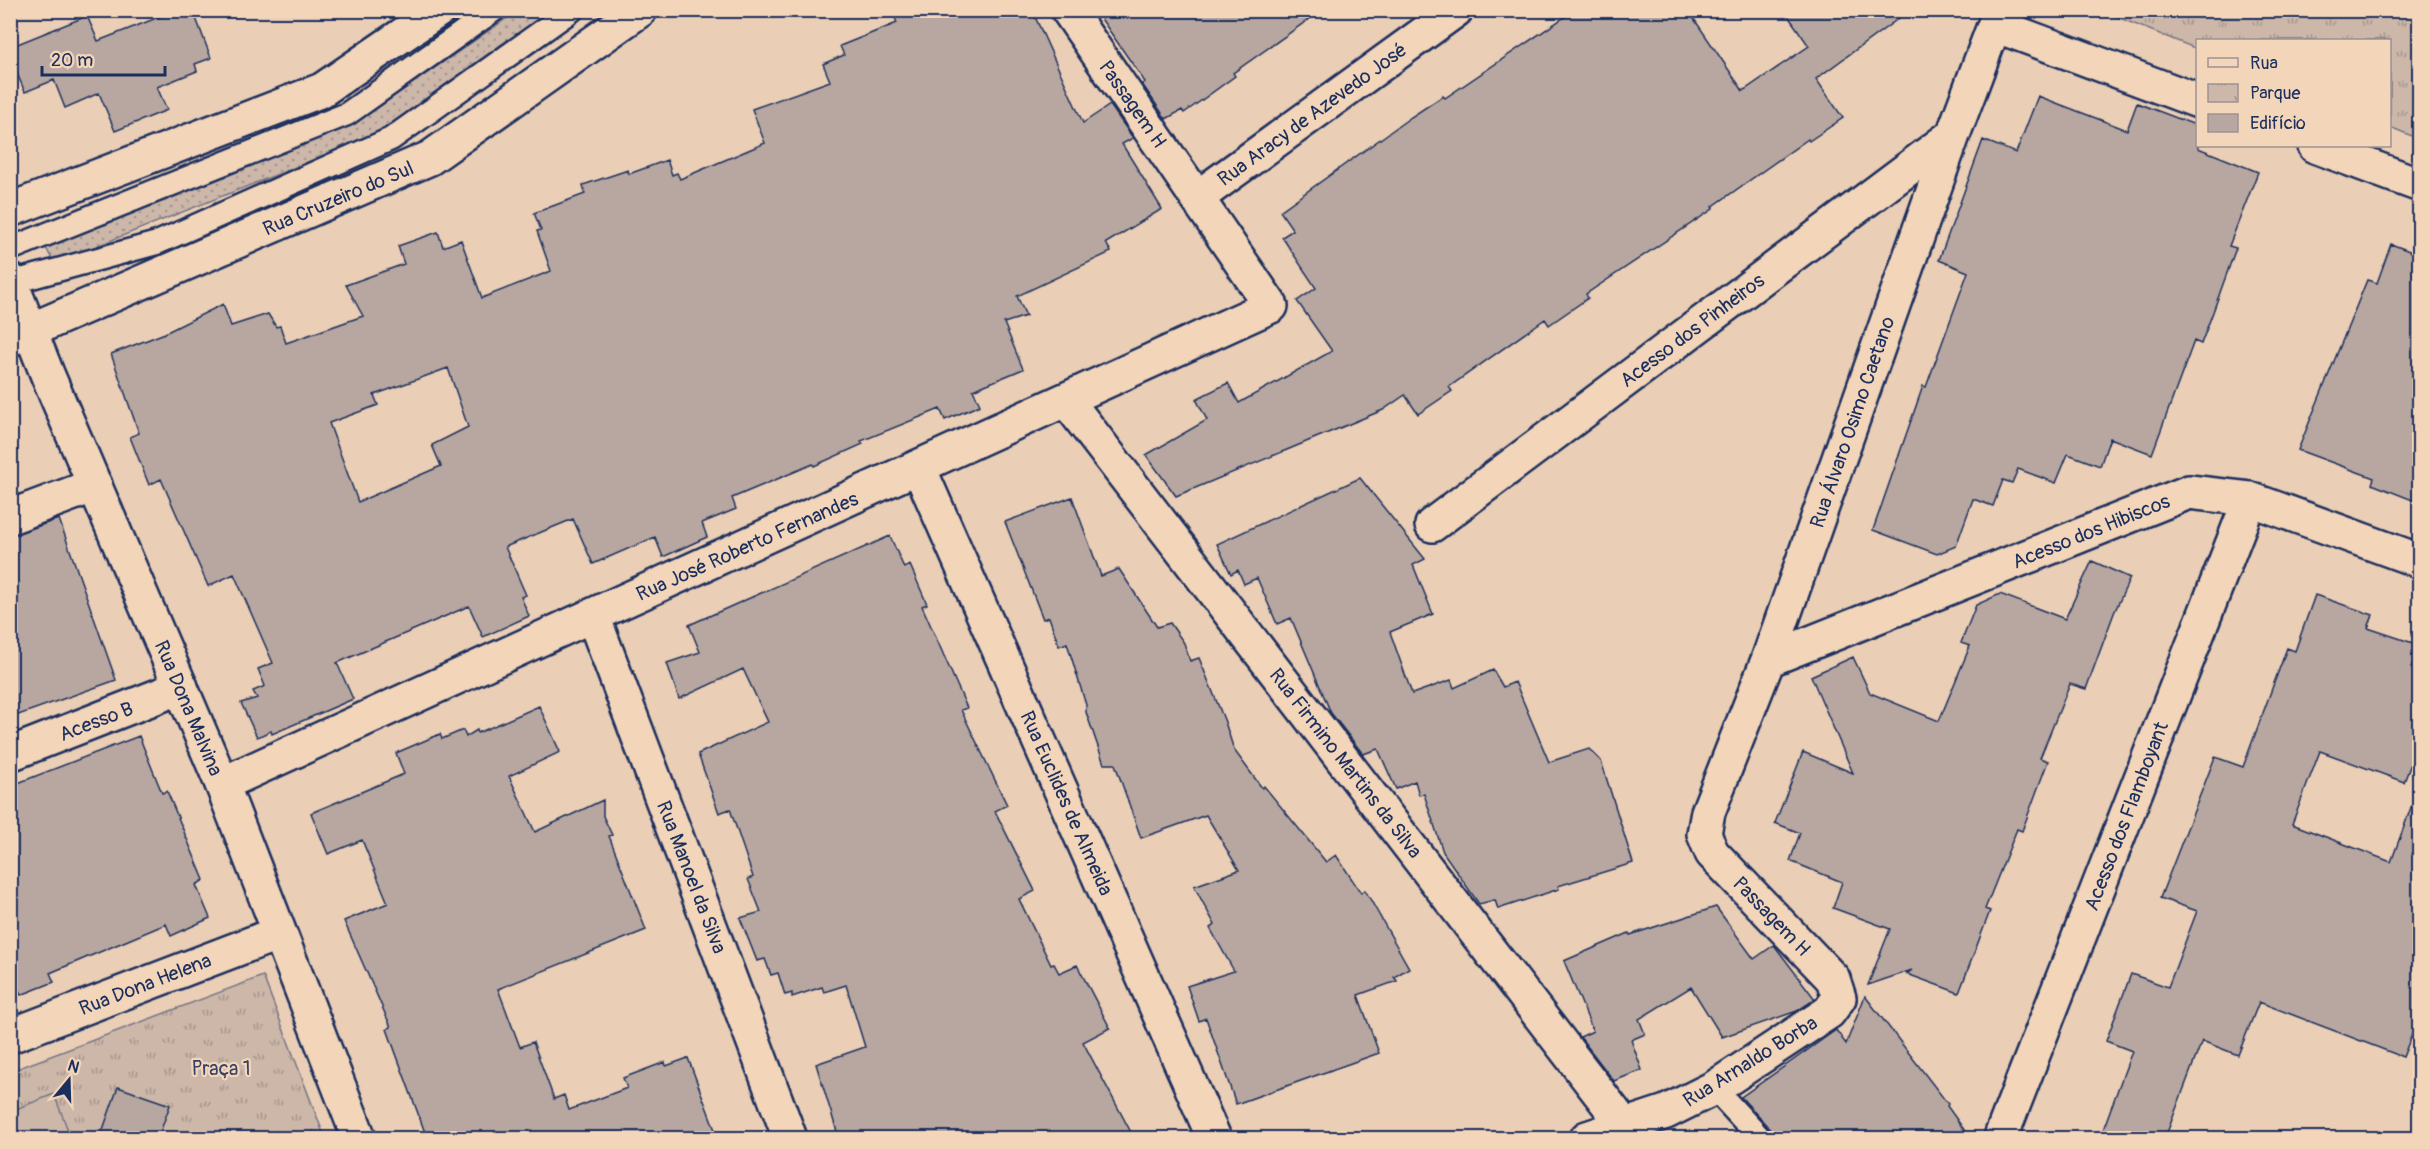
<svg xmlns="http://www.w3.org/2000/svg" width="2430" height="1149" font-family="Pangolin,sans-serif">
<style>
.grass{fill:url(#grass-dots);stroke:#747384;stroke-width:1.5}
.park{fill:url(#park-tufts);stroke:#747384;stroke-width:1.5}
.garden{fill:#ccb7a9;stroke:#747384;stroke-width:1.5}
.building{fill:#b7a7a0;stroke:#1b2f5e;stroke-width:1.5;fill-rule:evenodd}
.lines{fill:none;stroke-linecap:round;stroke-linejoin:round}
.service-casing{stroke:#1b2f5e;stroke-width:27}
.minor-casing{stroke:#1b2f5e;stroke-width:38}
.tertiary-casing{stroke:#1b2f5e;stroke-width:38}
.secondary-casing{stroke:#1b2f5e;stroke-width:38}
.service{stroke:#f3d5b9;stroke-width:22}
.minor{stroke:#f3d5b9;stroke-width:33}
.tertiary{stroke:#f3d5b9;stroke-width:33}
.secondary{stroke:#f3d5b9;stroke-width:33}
.labels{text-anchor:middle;stroke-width:4.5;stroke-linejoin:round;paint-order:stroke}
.street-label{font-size:20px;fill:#1b2f5e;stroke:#f3d5b9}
.park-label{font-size:20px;fill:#364369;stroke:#f3d5b9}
</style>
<defs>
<pattern id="grass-dots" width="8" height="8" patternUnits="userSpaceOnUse" patternTransform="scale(1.5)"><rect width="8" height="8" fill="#ccb7a9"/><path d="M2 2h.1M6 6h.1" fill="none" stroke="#a5958d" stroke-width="1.8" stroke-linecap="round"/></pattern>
<pattern id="park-tufts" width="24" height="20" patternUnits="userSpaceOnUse" patternTransform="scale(1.5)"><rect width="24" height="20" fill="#ccb7a9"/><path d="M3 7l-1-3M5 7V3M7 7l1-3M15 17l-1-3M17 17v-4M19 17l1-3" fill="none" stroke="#a5958d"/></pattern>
</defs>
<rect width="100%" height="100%" fill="#eaceb5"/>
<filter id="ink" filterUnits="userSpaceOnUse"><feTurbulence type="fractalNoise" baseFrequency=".0167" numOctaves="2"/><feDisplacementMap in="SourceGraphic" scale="12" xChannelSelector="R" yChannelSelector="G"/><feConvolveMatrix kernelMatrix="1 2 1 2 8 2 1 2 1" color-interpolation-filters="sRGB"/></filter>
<g filter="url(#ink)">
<path class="grass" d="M517 11H553L379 134 54 263 46 248 361 119Z"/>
<path class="park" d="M2102 11H2419V139L2390 127V40H2198L2197 49Z
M263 976 325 1138H11V1071Z"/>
<path class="garden" d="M54 1094 71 1138H11V1111Z"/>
<path class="building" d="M177 10H193L211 58 195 64 197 71 157 87 167 110 115 131 99 93 65 108 54 80 25 92 10 57V47L87 16 98 41Z
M892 10H1032L1083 123 1110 105 1133 138 1122 144 1162 209 1106 243 1111 252 1017 296 1026 316 1004 323 1023 369 973 390 980 405 945 420 940 409 861 441 863 444 814 466 813 464 732 498 736 509 702 523 707 537 663 557 655 537 593 564 573 519 505 547 526 595 521 597 529 616 483 637 469 606 337 663 353 699 272 734 271 731 257 737 241 703 257 698 253 691 265 686 258 669 273 663 234 574 208 586 161 479 149 485 130 437 139 433 111 354 165 333 223 304 231 326 268 314 276 327 280 326 286 343 363 316 346 285 404 264 398 246 438 232 443 247 461 240 482 298 551 271 537 231 541 230 534 213 585 194 583 185 628 170 629 174 667 160 672 175 677 173 680 179 765 143 752 109 830 81 823 64 844 55 840 46 897 23ZM448 368 468 427 432 445 441 466 358 502 329 423 378 405 374 395Z
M1095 10H1322L1233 73 1235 76 1184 113 1182 110 1166 119 1142 84 1145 82Z
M1575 10H1688L1743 91 1809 46 1784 10H1910L1816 79 1843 118 1809 141 1808 139 1712 207 1713 209 1586 294 1588 298 1549 325 1545 319 1449 387 1452 391 1418 414 1405 395 1383 410 1176 496 1146 455 1207 420 1196 399 1228 383 1239 403 1332 351 1297 301 1316 288 1282 237 1293 230 1280 211 1411 117 1443 96 1445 98Z
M2038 96 2127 130 2137 103 2198 126V148L2258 172 2229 246 2236 248 2213 312 2201 344 2194 341 2152 454 2110 438 2100 466 2068 454 2056 483 2018 469 2012 483 2003 480 1993 506 1973 499 1956 546 1937 554 1873 530 1923 386 1926 387 1968 272 1939 260 1983 140 2016 153Z
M2391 244 2420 255V503L2372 484 2374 478 2298 450 2367 280 2377 283Z
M1360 478 1425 559 1413 565 1433 614 1390 632 1412 694 1451 680 1454 688 1493 670 1503 687 1515 682 1549 762 1589 749 1601 761 1633 863 1558 886 1559 889 1498 909 1495 900 1479 904 1443 852 1424 794 1419 795 1415 781 1396 789 1378 749 1363 754 1331 713 1291 618 1277 624 1257 578 1244 584 1238 570 1231 574 1217 544Z
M1072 497 1101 576 1119 569 1157 627 1170 623 1184 643 1190 661 1199 658 1225 722 1234 750 1262 788 1264 786 1326 862 1336 855 1361 893 1365 890 1409 968 1394 977 1397 981 1358 995 1379 1053 1236 1104 1206 1018 1199 1021 1187 986 1234 971 1210 928 1215 925 1194 886 1239 870 1206 815 1141 838 1115 764H1104L1086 712V705L1067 643 1059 646 1049 617 1043 619 1005 522Z
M59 519 116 680 10 718V536Z
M890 536 904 568 910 565 927 604 922 606 967 708 961 710 1007 805 995 811 1035 891 1019 899 1051 965 1054 964 1059 973 1077 965 1110 1028 1083 1042 1134 1138H839L816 1064 865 1047 846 985 824 992 822 987 792 997V993L785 995 778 973 771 975 765 959 757 961 740 918 761 912 748 879 753 877 730 809 719 813 698 754 768 722 743 669 679 699 667 663 700 652 689 625Z
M2092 561 2130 578 2114 613 2086 689 2070 684 2040 758 2048 761 2022 831 2017 829 1985 909 1990 911 1959 993 1907 974 1912 970 1868 985 1890 929 1833 908 1842 882 1790 861 1800 833 1775 823 1803 752 1853 773 1811 676 1853 657 1870 693 1939 721 1970 646 1961 643 1976 605 2000 594 2065 619Z
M2315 595 2373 615 2368 628 2419 645 2411 668 2420 671V740L2404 782 2320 751 2292 824 2391 862 2416 794 2420 795V1014L2403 1057 2259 1002 2238 1055 2202 1041 2165 1138H2100L2132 1051 2106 1041 2131 974 2168 987 2197 911 2160 898 2215 757 2243 767 2287 648 2295 651Z
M539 706 560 752 509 776 535 832 603 800V816L612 835 609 836 646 930 498 989 520 1047 533 1042 554 1099 564 1095 569 1110 627 1088 623 1078 665 1062 666 1066 688 1058 718 1138H427L387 1029 391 1027 344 921 388 903 362 840 328 854 311 813 404 774 396 753 440 734 442 739 463 730 466 737 477 730 478 733Z
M139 736 162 793 167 791 204 880 196 885 210 918 171 936 166 924 50 973 54 982 21 995 10 970V786Z
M1716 907 1754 959 1774 945 1815 999 1797 1011 1722 1037 1691 987 1639 1019 1645 1034 1631 1040 1642 1070 1614 1081 1580 1037 1593 1031 1564 961 1629 933 1630 935Z
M1865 996 1948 1104 1947 1106 1970 1138H1778L1741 1097 1836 1030 1846 1044Z
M118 1087 170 1105 158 1138H100Z"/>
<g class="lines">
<defs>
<path id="service" d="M10 249 347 114 494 10
M10 283 157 243 391 139 572 10
M1714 1088 1760 1138"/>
<path id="minor" d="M1995 25 2198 101
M2315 146 2420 185
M1198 197 1456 10
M1067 401 1624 1125
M919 468 1214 1138
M10 517 95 485
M1432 525 1953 135
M593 616 790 1138
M1768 660 2189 492 2250 499 2420 561
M10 754 181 687
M222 784 1271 306 1068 10
M10 1036 279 933
M2002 1134 2250 499
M1587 1138 1666 1112 1714 1088 1829 1012 1839 998 1833 979 1712 853 1704 834 1708 812 1768 660 1953 135 2000 10"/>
<path id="tertiary" d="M10 280 48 376 222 784 359 1138"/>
<path id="secondary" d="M10 210 322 90 439 10
M10 339 430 158 640 10"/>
</defs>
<use href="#service" class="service-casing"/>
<use href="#minor" class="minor-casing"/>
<use href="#tertiary" class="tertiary-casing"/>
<use href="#secondary" class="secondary-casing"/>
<use href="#service" class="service"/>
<use href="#minor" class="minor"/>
<use href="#tertiary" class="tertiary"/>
<use href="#secondary" class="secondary"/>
</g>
</g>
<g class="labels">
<g class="street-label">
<text transform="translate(1133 104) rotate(55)" y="7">Passagem H</text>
<text transform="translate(1312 114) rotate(-36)" y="7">Rua Aracy de Azevedo José</text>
<text transform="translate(338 198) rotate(-23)" y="7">Rua Cruzeiro do Sul</text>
<text transform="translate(1692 330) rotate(-37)" y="7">Acesso dos Pinheiros</text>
<text transform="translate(1852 422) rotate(-71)" y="7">Rua Álvaro Osimo Caetano</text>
<text transform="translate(2091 531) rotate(-22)" y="7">Acesso dos Hibiscos</text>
<text transform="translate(747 546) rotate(-24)" y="7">Rua José Roberto Fernandes</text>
<text transform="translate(189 708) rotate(67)" y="7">Rua Dona Malvina</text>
<text transform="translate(96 721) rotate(-21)" y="7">Acesso B</text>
<text transform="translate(1346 763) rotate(52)" y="7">Rua Firmino Martins da Silva</text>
<text transform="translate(1067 803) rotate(66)" y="7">Rua Euclides de Almeida</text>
<text transform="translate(2126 816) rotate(-69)" y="7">Acesso dos Flamboyant</text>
<text transform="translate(692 877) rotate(69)" y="7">Rua Manoel da Silva</text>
<text transform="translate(1772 916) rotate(46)" y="7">Passagem H</text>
<text transform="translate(145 984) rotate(-21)" y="7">Rua Dona Helena</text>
<text transform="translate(1750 1061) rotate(-32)" y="7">Rua Arnaldo Borba</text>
</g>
<g class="park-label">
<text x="221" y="1075">Praça 1</text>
</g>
</g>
<rect width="2430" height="1149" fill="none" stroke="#f3d5b9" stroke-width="36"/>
<rect x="18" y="18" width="2394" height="1113" fill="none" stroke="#1b2f5e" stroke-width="2" filter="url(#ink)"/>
<rect x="2196" y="39" width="195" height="108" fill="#f3d5b9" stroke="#9d9395" stroke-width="1.5"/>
<rect x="2208" y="58" width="30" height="9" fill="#f3d5b9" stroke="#9d9395" stroke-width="1.5"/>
<text x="2250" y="69" font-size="18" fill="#1b2f5e">Rua</text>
<rect x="2208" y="84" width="30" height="18" fill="url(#park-tufts)" stroke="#9d9395" stroke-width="1.5"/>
<text x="2250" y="99" font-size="18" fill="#1b2f5e">Parque</text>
<rect x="2208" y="114" width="30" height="18" fill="#b7a7a0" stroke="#9d9395" stroke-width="1.5"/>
<text x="2250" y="129" font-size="18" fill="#1b2f5e">Edifício</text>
<g transform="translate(69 1080) rotate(19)" stroke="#f3d5b9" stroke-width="4.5" paint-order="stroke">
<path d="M0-4.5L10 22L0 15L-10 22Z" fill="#1b2f5e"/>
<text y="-9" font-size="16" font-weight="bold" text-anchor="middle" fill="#1b2f5e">N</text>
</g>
<path d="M42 66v9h123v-9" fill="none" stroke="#1b2f5e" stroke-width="3"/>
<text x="51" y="66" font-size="18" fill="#1b2f5e" stroke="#f3d5b9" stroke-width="4.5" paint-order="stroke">20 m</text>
</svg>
